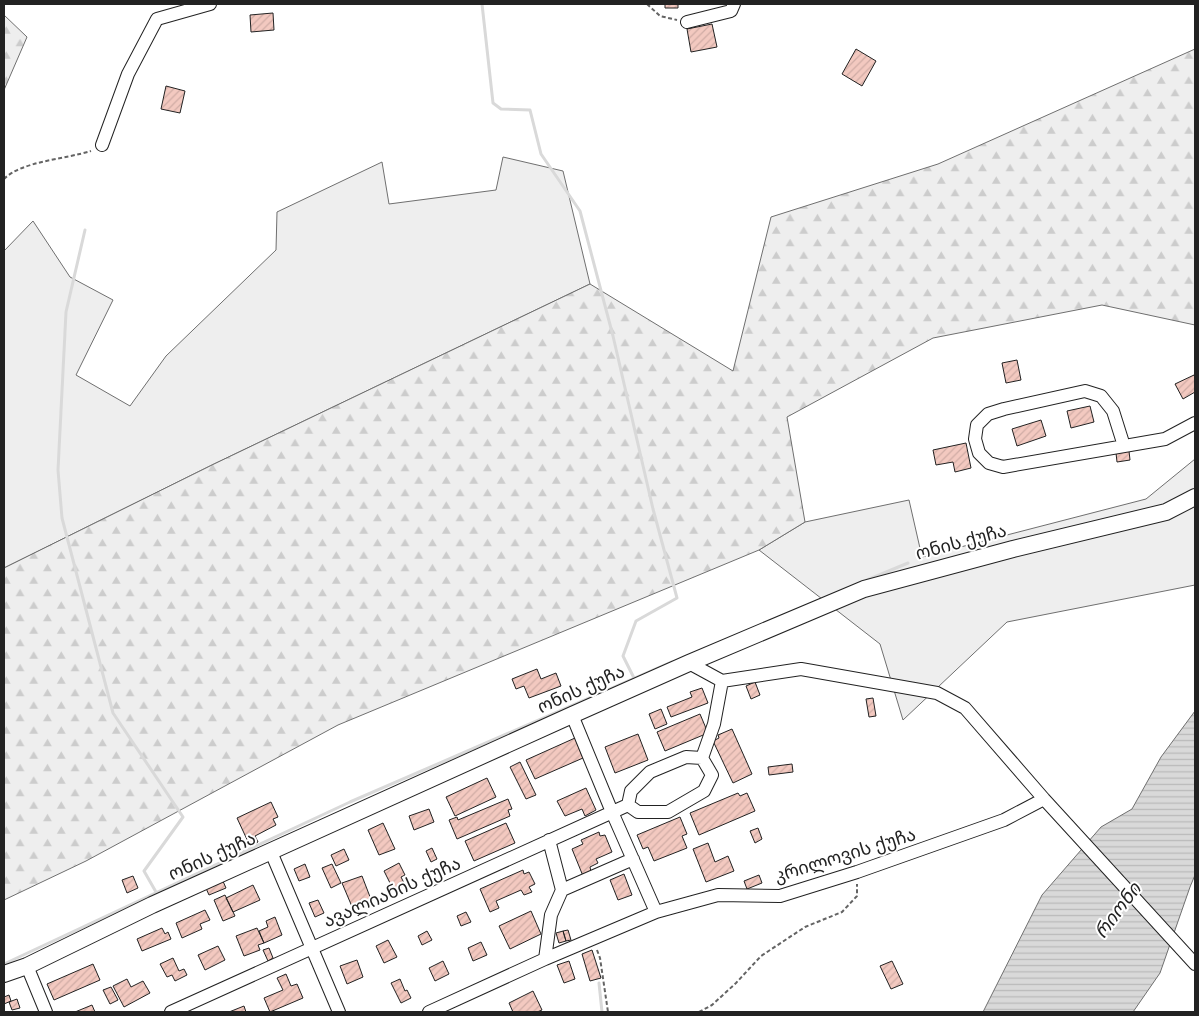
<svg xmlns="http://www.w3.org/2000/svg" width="1199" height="1016" font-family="'Space Grotesk','Noto Sans Georgian',sans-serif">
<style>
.grass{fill:#eee;stroke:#6f6f6f}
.forest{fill:url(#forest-firs);stroke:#6f6f6f}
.water{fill:url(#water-rules);stroke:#6f6f6f}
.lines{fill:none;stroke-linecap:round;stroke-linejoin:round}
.stream{stroke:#d9d9d9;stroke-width:3}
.building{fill:url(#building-hatch);stroke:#222}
.minor-casing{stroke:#222;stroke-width:14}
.major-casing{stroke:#222;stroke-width:18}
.path{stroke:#646464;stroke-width:2;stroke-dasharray:4 2.5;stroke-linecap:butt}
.minor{stroke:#fff;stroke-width:12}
.major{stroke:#fff;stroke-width:16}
.labels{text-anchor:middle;stroke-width:4;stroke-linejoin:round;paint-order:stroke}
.street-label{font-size:18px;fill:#222;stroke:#fff}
.water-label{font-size:19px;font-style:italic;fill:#222;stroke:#fff}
</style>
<defs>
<pattern id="forest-firs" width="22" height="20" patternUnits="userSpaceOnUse" patternTransform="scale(1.25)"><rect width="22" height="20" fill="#eee"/><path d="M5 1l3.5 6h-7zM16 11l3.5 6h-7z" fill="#ccc"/></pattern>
<pattern id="water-rules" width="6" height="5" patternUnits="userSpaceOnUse" patternTransform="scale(1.25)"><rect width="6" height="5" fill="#d9d9d9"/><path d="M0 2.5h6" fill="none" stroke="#bababa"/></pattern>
<pattern id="building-hatch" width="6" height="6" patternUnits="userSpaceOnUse" patternTransform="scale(1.25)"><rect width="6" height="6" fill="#f3c9c0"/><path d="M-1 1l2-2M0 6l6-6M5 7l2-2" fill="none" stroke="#d0aca5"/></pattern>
</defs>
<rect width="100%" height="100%" fill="#fff"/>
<path class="grass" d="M503 157 563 171 590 284 214 464 4 568V251L33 221 70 277 113 300 76 375 130 406 166 356 276 250 277 212 382 162 389 204 496 190Z
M1195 459V585L1007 622 903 720 880 644 759 550 805 522 909 500 922 557 1146 499Z"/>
<path class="forest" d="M4 15 27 37 4 90Z
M1195 49V325L1102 305 933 338 787 417 805 522 759 550 338 725 86 861 4 900V568L214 464 590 284 733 371 771 217 938 164Z"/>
<path class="water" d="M1195 711V875L1190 887 1160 973 1133 1012H983L1042 895 1101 827 1132 809 1161 757Z"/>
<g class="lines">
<path class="stream" d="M482 4 493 103 501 109 530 110 541 154 580 211 613 336 653 509 677 598 636 621 623 656 634 678
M85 230 66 312 58 470 62 518 113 713 183 817 144 871 156 892
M867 580 908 563
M4 964 350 802 672 662
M599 983 602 1012"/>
</g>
<path class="building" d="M665 4H678V8H665Z
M273 13 274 30 251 32 250 15Z
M712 24 717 47 691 52 687 29Z
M856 49 876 61 862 86 842 74Z
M166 86 185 91 180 113 161 109Z
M1017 360 1021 380 1006 383 1002 363Z
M1194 375 1195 378V392L1183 399 1175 384Z
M1090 406 1094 422 1071 428 1067 411Z
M1041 420 1046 436 1017 446 1012 429Z
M966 443 971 468 955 472 953 462 936 465 933 450Z
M1129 451 1130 460 1117 462 1116 453Z
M537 669 541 679 556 673 561 686 529 698 524 686 516 689 512 679Z
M755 682 760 695 751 699 746 686Z
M702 688 708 703 671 717 667 707 692 697 690 692Z
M873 698 876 716 869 717 866 699Z
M661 709 667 724 655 729 649 714Z
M700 714 708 733 665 751 657 732Z
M732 729 752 774 733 783 713 741 719 738 718 735Z
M638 734 648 760 615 773 605 747Z
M575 738 583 758 535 779 526 760Z
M520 762 536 795 526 799 510 767Z
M792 764 793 772 769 775 768 767Z
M487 778 496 797 455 816 446 797Z
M586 788 596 810 585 816 582 809 565 816 557 801Z
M738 793 740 796 747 793 755 811 699 835 690 813Z
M508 799 512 809 508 810 510 816 457 839 449 820 457 817 458 820Z
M271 802 278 817 273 819 276 825 255 836 258 842 250 846 237 818Z
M429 809 434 822 414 830 409 816Z
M680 817 687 834 682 836 687 848 654 861 648 847 643 849 637 835Z
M383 823 395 849 379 855 368 830Z
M506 823 515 843 474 861 465 841Z
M758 828 762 839 755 843 750 831Z
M599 832 600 836 605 835 612 852 596 859 598 863 590 867 591 872 583 876 572 849 583 844 581 840Z
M708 843 715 862 728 856 734 871 706 882 693 849Z
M432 848 437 859 431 862 426 851Z
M344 849 349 860 336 866 331 855Z
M399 863 405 875 401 877 405 885 394 891 384 871Z
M305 864 310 877 299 881 294 869Z
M332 864 341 883 331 888 322 868Z
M523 870 524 874 529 872 535 884 529 887 532 892 524 895 521 890 496 901 499 908 490 912 480 889Z
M624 874 632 895 618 900 610 880Z
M759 875 762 883 747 889 744 881Z
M133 876 138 888 127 893 122 880Z
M362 876 372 902 353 909 342 883Z
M222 879 226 888 209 895 205 886Z
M253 885 260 900 233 912 226 898Z
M225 895 235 916 223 921 214 900Z
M318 900 324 913 315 917 309 903Z
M205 910 210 920 200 924 202 929 182 938 176 923Z
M531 911 541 934 510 949 499 926Z
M466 912 471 922 461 926 457 916Z
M275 917 282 935 264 943 259 931 268 927 266 921Z
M162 928 165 934 168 932 171 939 142 951 137 939Z
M257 928 264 943 258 945 260 950 244 956 236 936Z
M568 930 571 940 566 941 563 931Z
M427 931 432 940 422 945 418 936Z
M563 931 566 941 559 943 556 933Z
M388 940 397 957 384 963 376 946Z
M481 942 487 955 473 961 468 948Z
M218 946 225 960 205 970 198 955Z
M269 948 273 958 268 961 263 950Z
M592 950 601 978 590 981 582 954Z
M173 958 179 971 184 969 187 975 175 981 172 975 167 977 160 964Z
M357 960 363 977 347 984 340 966Z
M443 961 449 974 435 981 429 968Z
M569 961 575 979 564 983 557 965Z
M892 961 903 984 891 989 880 966Z
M93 964 100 980 54 1000 47 984Z
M286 974 291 986 297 984 303 998 270 1012 264 998 283 990 277 978Z
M127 979 131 987 143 981 150 993 124 1007 113 986Z
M400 979 405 991 407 990 411 998 401 1003 391 983Z
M111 987 118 1000 110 1004 103 990Z
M533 991 542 1010 537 1012H513L509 1003Z
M9 995 11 1001 4 1004V997Z
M17 999 20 1008 12 1010 9 1002Z
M92 1005 95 1012H75Z
M244 1006 246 1012H229Z"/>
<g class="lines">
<defs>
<path id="minor" d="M687 22 731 11 734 4
M102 145 128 74 157 19 210 4
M1124 446 1113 411 1101 396 1085 391 1004 409 988 414 977 425 975 439 979 453 989 463 1003 467 1165 439 1195 423
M689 663 722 681 801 669 937 693 965 708 1044 799 1195 964
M572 715 612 812 656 912
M702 758 714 724 722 681
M271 852 339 1012
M562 890 633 859
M545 959 551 915 562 890 549 840
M27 966 46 1012
M171 1012 628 805 638 812H668L704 791 712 775 702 758 686 757 650 772 631 791 628 805
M429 1012 545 959 656 912 718 895 780 896 857 872 1004 820 1044 799"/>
<path id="major" d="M4 974 27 966 152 905 572 715 689 663 864 589 1013 549 1166 512 1195 497"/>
</defs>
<use href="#minor" class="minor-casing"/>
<use href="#major" class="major-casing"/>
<path class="path" d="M647 4 660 16 677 20
M4 179C22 161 66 159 91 151
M597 950 600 958 608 1012
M699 1012 712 1005 736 983 761 956 805 927 842 912 857 896V884"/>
<use href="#minor" class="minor"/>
<use href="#major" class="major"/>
</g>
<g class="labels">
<g class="street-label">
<text transform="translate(961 542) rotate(-15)" y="6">ონის ქუჩა</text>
<text transform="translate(581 689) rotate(-24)" y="6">ონის ქუჩა</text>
<text transform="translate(845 855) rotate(-17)" y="6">კრილოვის ქუჩა</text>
<text transform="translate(212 856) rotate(-24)" y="6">ონის ქუჩა</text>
<text transform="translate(392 892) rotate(-24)" y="6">ავალიანის ქუჩა</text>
</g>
<g class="water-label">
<text transform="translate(1117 910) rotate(-53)" y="7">რიონი</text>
</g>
</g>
<rect width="1199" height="1016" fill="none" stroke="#222222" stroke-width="10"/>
</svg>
